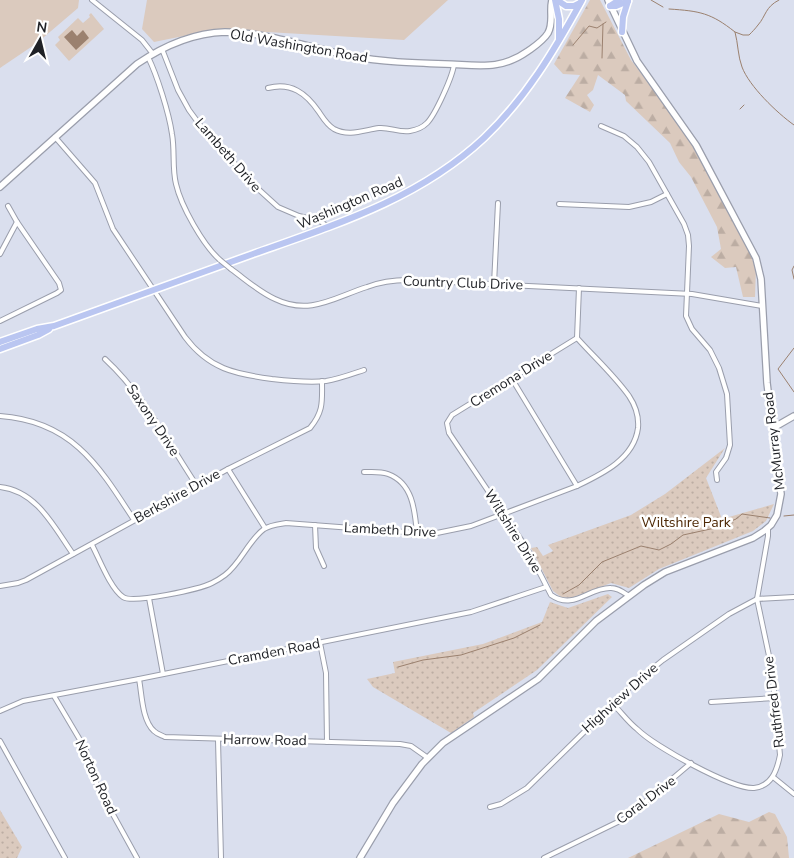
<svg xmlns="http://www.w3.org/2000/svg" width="794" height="858" font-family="'Nunito Sans',sans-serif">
	<defs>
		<pattern id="forest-firs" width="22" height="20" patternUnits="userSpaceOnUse" patternTransform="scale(1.25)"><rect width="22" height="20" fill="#dbcabe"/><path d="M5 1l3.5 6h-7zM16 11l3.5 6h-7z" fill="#bcada3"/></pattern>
		<pattern id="park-dots" width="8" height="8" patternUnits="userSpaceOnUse" patternTransform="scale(1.25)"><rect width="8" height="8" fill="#dbcabe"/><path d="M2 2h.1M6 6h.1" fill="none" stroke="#bcada3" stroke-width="1.8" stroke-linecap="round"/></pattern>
	</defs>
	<rect width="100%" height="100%" fill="#dadfee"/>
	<g fill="#dbcabe">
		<path d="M0,0H79L78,8L37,43L0,68Z"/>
		<path d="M147,0H448L404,40L218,29L154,42L142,29Z"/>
		<path d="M91,13L104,29L69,61L55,45L60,40L58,37L78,18L83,23L90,17L89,15Z"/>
	</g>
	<g fill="url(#forest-firs)">
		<path d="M590,0H600L631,60L674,117L704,164L748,248L756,269L755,297H743L736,267L725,268L711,257L721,249L717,227L691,177L679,162L670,143L626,101L625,95L598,75L593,90L587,95L594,105L590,112L565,98L580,75L563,74L554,64Z"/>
		<path d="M769,812L775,814L787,837L789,858H628L719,814L749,822Z"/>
	</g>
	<g fill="url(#park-dots)">
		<path d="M725,448L706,478L722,519L774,504L766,521L753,531L659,569L629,588L611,583L571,598L561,597L553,591L531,548L537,547L543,556L553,551L548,545L631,515L665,494Z"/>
		<path d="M608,594L612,597L537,670L473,713L474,717L451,733L373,687L367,679L395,673L393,662L483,644L542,622L550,602L568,608Z"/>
		<path d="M0,810L22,847L17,858H0Z"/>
	</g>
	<path fill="#9b816f" d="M72,30L77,36L83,30L89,38L76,50L64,37Z"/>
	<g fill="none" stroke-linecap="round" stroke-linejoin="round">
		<g stroke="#9b816f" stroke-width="1">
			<path d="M651,0L663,7"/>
			<path d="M669,9C700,11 711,13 735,32C738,43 738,57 742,67C749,86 777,113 794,125"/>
			<path d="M735,32L743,35H749C752,32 755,29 758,25C766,16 765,7 779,0"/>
			<path d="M573,45L589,26L597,28L606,22"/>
			<path d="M602,58L603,24"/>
			<path d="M740,109L744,105"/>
			<path d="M794,266L792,270L794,279"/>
			<path d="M794,348L778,369L794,392"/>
			<path d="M784,516L794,515"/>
			<path d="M563,594L579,585L602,562L641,546L659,550L671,544L683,535L715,528L736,519L742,514L770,518"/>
			<path d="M398,667L423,660L461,655L514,638L540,625"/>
		</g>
		<defs>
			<g id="street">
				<path d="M92,0L142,40L153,54"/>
				<path d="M162,49L178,90L189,110L200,125L256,187L278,207L299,216L320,221L328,227"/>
				<path d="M148,57C157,75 169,113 172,134C175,151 172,168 176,184C181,206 203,245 220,260"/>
				<path d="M268,88C291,82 306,93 319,112C323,118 327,125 334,129C349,137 364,130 379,128C390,127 399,133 410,131C416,130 422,128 427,123C435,115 453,76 454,64"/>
				<path d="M601,126L624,136L637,147L649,162L684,224L688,235L689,246L686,316L692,329L710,350L719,368L727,394L730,445L726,458L716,472L717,480"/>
				<path d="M55,137L95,183L113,229L185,337C209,369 235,374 272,379C290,381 308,383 326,381C339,379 352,374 364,370"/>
				<path d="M559,204L629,207L651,202L667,194"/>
				<path d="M0,254L17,222"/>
				<path d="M231,269C245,279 259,292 275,299C310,316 335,297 367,287C380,282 394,280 408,280L692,294L762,306"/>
				<path d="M494,284L498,203"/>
				<path d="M0,321L57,293L61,290L59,283L17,222L8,206"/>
				<path d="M577,338L452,415L447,423L449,433L528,550L551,595C574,611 589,587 611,588C618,588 623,592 629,596"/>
				<path d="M105,359C143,394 168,442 197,486"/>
				<path d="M512,379L577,486"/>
				<path d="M0,416C72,421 99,466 134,520"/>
				<path d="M228,469L265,528"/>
				<path d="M364,472C372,472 380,471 388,474C413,483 415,511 417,534"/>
				<path d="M0,487C37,491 54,527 73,554"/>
				<path d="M315,525L316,548L324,566"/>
				<path d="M92,545C99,558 110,588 123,597C133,604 200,589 212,583C216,581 221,578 225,575C241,563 248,541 264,529C270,525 280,524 286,523L432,534L471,526L577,486C602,474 634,459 638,428C639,417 635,405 629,396C614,375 594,357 577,338L579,288"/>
				<path d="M0,586L18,583L26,580L228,469L310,428C324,411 322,401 322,381"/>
				<path d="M149,598L163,674"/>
				<path d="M320,643L326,673L327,742"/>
				<path d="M139,679C142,695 142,720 154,731C157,734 161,735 165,737L400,744L411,746L428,758"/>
				<path d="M54,696L86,750L89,767L99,789L137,858"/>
				<path d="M711,702L775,698"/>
				<path d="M613,704C621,712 628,722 637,729C654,746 731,789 754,788C772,786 777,770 780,755L772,670L757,599L768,536V528"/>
				<path d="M0,711L23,701L139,679L471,612L546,587"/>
				<path d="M218,740L221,858"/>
				<path d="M0,741L65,858"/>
				<path d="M773,777L794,794"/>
				<path d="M490,807L501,804L527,788L631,686L663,660L729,614L757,599L794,597"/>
				<path d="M544,858L626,818L691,763"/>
			</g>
			<g id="secondary">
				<path d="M0,187L137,64C162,47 193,33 225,32C267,32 309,48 351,56C382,62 413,63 445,64C478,65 500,71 528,51C535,46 543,41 548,33C554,22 549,11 552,0"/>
				<path d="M773,428L794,416"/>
				<path d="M360,858L393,803L422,764L443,743L538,679L596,621L644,585L665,572L753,538L764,531L771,525L777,515L781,494L767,383L761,279L756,258L696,145L637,61L608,0"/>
			</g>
			<g id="primary">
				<path d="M555,0L559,19V39"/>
				<path d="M557,0L566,6H574L580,3"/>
				<path d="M610,6H616L628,1"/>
				<path d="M610,6L619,0"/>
				<path d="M622,32L623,17L628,1"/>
				<path d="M0,342L37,329L54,326C120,302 187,278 253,254C335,225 419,199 484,138C526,98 554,51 582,0"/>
				<path d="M0,349L38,335L49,329"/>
			</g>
		</defs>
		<use href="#street" stroke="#9a9eac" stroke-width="6"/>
		<use href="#secondary" stroke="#9a9eac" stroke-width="8"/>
		<use href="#primary" stroke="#fff" stroke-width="9"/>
		<use href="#street" stroke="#fff" stroke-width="4"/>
		<use href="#secondary" stroke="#fff" stroke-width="5.5"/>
		<use href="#primary" stroke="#bac6f1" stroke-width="6"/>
		<defs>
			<path id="street-bridge" d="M220,260L231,269"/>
		</defs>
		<use href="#street-bridge" stroke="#9a9eac" stroke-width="6" stroke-linecap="butt"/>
		<use href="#street-bridge" stroke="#fff" stroke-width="4"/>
	</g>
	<g text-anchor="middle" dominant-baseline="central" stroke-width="5" stroke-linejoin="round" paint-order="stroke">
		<g font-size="14" fill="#1f2126" stroke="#fff">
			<text transform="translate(299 46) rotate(10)">Old Washington Road</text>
			<text transform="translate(228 155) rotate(49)">Lambeth Drive</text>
			<text transform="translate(350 203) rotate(-23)">Washington Road</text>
			<text transform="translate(463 283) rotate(2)">Country Club Drive</text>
			<text transform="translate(511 379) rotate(-32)">Cremona Drive</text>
			<text transform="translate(153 420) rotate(56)">Saxony Drive</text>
			<text transform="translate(774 441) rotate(-97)">McMurray Road</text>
			<text transform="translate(177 496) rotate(-29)">Berkshire Drive</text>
			<text transform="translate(390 530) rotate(3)">Lambeth Drive</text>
			<text transform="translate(513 531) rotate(58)">Wiltshire Drive</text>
			<text transform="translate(274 652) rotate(-11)">Cramden Road</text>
			<text transform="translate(620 698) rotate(-42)">Highview Drive</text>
			<text transform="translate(774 702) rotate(-97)">Ruthfred Drive</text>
			<text transform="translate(265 740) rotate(1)">Harrow Road</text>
			<text transform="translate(96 777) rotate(65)">Norton Road</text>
			<text transform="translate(646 800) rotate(-37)">Coral Drive</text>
		</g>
		<g font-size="14" fill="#4e2906" stroke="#fff">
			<text x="686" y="522">Wiltshire Park</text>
		</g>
	</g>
	<g transform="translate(40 40) rotate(8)" stroke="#ffffff" stroke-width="4" paint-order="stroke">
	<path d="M0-4L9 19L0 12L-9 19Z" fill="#1f2126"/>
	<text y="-8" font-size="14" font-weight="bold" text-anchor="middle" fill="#1f2126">N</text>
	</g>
</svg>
